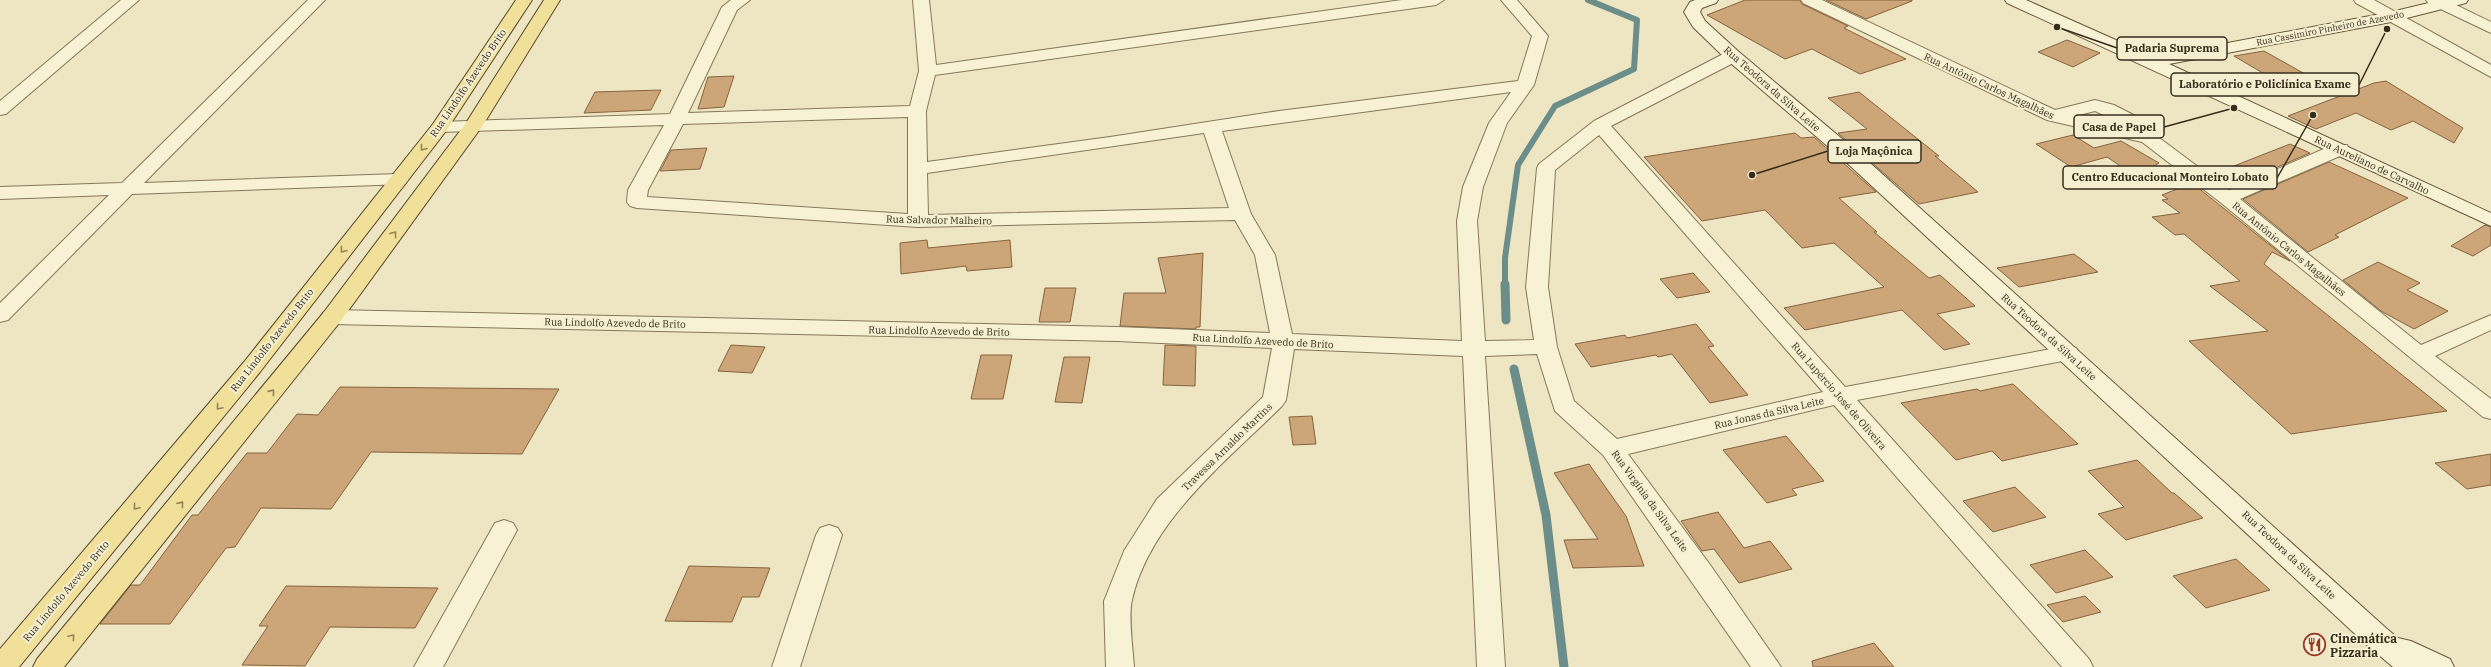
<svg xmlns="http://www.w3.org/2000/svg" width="2491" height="667" font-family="'IBM Plex Serif',serif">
	<rect width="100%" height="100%" fill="#eee6c2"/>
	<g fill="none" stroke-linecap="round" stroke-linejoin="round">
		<path stroke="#6b8e8a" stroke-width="6" d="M1505,285V258L1518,165L1555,106L1634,69L1637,20L1588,0"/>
		<g stroke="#6b8e8a" stroke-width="9">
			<path d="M1505,284L1506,320"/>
			<path d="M1514,369L1546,515L1564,667"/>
		</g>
	</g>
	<g fill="#cca578" stroke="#86643f">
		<path d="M1745,0H1800L1802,4L1848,26L1844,28L1906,59L1860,74L1812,49L1785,59L1707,15Z"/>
		<path d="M1826,0H1912V1L1866,19Z"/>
		<path d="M2067,40L2100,53L2073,67L2038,52Z"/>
		<path d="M2264,51L2305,74L2273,79L2234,56Z"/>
		<path d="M734,76L724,107L698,109L708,77Z"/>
		<path d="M2386,81L2463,128L2454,143L2413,121L2391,130L2356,113L2316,129L2288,116L2374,83Z"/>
		<path d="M661,90L651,110L584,113L595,92Z"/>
		<path d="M1859,92L1939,156H1935L1978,192L1919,204L1903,190L1838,133L1867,129L1828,98Z"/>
		<path d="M1795,133L1801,138L1814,137L1876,192L1839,198L1877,232H1874L1929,278L1940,275L1975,306L1937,314L1970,344L1944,350L1902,310L1805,330L1784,308L1884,287L1834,243L1802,248L1765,210L1702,221L1644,157Z"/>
		<path d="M2073,135L2094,148L2121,141L2159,163L2135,176L2107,157L2071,167L2036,144Z"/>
		<path d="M2290,144L2310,153L2229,188L2211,175Z"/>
		<path d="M707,148L700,169L660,171L671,150Z"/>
		<path d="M2329,162L2408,198L2335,235L2339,237L2308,252L2243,199Z"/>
		<path d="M2192,183L2290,261L2272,252L2264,264L2447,411L2291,434L2189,341L2268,331L2210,286L2240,281L2184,234L2175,235L2152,217L2180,213L2162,200L2168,199L2162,195Z"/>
		<path d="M2485,225L2491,227V245L2473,256L2451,246Z"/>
		<path d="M927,240L928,248L1010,240L1012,267L967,271L966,266L901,274L900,243Z"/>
		<path d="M1203,253L1200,327H1196V329L1120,326L1124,293H1166L1158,258Z"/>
		<path d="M2074,254L2098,272L2019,287L1997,268Z"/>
		<path d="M2378,262L2420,283L2407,290L2448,311L2414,329L2381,311L2343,280Z"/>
		<path d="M1693,273L1710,292L1677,298L1660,279Z"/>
		<path d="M1045,288H1076L1070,322H1039Z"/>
		<path d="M1696,324L1714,346L1708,347L1748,395L1710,403L1672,354L1658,357L1656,355L1591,367L1575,344L1625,335L1627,338Z"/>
		<path d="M731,345L765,347L752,373L718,371Z"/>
		<path d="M1165,345L1196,346L1195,386L1163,385Z"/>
		<path d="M981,355H1012L1003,399H971Z"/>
		<path d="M1064,357H1090L1082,403L1055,402Z"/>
		<path d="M2013,384L2078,444L2002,461L1992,451L1956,460L1901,403L1977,389L1980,391Z"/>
		<path d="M340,387L559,389L522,454L371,452L331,509L261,508L235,547L226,548L170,624H100L131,585H140L192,515H198L247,453H267L297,414L318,415Z"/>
		<path d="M1312,416L1316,444L1293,445L1289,417Z"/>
		<path d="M1786,436L1824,481L1792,489L1797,495L1767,503L1723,450Z"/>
		<path d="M2491,454V485L2467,489L2435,463Z"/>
		<path d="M2137,460L2172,493H2174L2203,518L2126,540L2098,514L2124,507L2088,471Z"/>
		<path d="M1589,464L1626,516L1644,566L1573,568L1564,540L1598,539L1554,473Z"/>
		<path d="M2015,487L2046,517L1993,532L1963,501Z"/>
		<path d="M1718,512L1744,548L1770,541L1792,569L1739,583L1714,549L1702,551L1681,521Z"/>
		<path d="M2085,550L2113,577L2056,593L2030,565Z"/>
		<path d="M2236,559L2270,590L2206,608L2173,576Z"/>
		<path d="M689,566L770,568L759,597H742L732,622L665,621Z"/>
		<path d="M286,586L438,588L415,628L330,627L305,666L242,665L268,626H259Z"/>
		<path d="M2085,596L2101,612L2063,622L2047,605Z"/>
		<path d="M1874,643L1894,667H1813L1812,661Z"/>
	</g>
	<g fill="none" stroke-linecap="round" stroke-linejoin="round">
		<defs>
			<g id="street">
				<path d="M121,0H139L6,114L0,115V101Z"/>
				<path d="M308,0H325L144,183L398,174L405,176L408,180L405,184L132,194L8,320L0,322V303L109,195L0,199V187L122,183Z"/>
				<path d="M731,0H750L737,10L688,113L910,106L919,71L913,0H929L936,65L1402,0H1444L1436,5L935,75L926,111L927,162L1110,137L1279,111L1518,81L1532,36L1501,0H1517L1548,36L1534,85L1507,123L1483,187L1477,221L1485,341L1534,340L1526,287L1537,168L1539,164L1594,121L1727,52H1739L1741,56L1739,60L1611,126L1845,387L2068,346L2076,348L2079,353L2076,358L2068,360L1857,400L2089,659L2093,667H2062L1834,405L1628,454L1711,566L1781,667H1751L1603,455L1555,411L1537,354L1485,356L1505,667H1477L1463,356L1294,349L1286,400L1282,406C1227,461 1150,520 1132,600C1128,616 1133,650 1134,667H1106L1104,601L1124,551L1157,499L1263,397L1272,348L1117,341L332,324L324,322L321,317L324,312L332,310L1117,327L1270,333L1255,255L1235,220L918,227L637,208L630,206L627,202L628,190L664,125L440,132L434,131L431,127L434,123L440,122L670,114L722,7ZM1511,92L1489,123L1463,187L1457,221L1462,341L1292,334L1275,255L1251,214L1222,131ZM908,117V214L647,197L648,190L683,124ZM1204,133L1229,208L928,215L927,173ZM1599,135L1823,392L1617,439L1574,401L1557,347L1548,287L1555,170Z"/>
				<path d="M1801,0H1822L2055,110L2095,100L2114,105L2151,124L2154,134L2229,190L2333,145H2347L2349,149L2347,153L2240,199L2421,345L2491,315V330L2435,356L2491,399V419L2483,417L2220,202L2142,142L2047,120L1803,3ZM2095,111L2133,129L2075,116Z"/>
				<path d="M2354,0H2374L2491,65V77L2356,3Z"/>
				<path d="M2426,0H2446L2491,22V33L2428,3Z"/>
				<path d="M504,520L513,523L517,530L443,667H414L495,523Z"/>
				<path d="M829,525L838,528L842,535L800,667H772L816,535L820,528Z"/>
			</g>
			<g id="secondary">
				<path d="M1695,0H1718L1716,3L1702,8L1700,12L1705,21L1739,52L1860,154L2387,629L2398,638L2411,641L2450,659L2454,667H2393L2367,645L1846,162L1727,60L1693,27L1684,12L1690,2Z"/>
				<path d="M2005,0H2026L2154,57L2391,12L2441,0H2468L2466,3L2391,22L2169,64L2491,213V226L2007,3Z"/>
			</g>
			<g id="primary">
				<path d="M516,0H532L446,131L260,372L19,667H0V649L244,362L433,124Z"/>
				<path d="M544,0H560L483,125L340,322L64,667H33L37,659L324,312L466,123Z"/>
			</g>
		</defs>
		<use href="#street" stroke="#877759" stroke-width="2"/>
		<use href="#secondary" stroke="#69583c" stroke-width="2"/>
		<use href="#primary" stroke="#55452e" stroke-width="2"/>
		<use href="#street" fill="#f8f2d5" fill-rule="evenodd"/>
		<use href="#secondary" fill="#f8f2d5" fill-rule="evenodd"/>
		<use href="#primary" fill="#f1e099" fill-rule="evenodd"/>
	</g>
	<defs><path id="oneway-chevron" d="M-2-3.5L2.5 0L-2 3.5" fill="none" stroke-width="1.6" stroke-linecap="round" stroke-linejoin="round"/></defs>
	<g stroke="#94865b">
		<use href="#oneway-chevron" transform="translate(423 148) rotate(128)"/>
		<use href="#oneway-chevron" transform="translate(394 234) rotate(-54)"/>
		<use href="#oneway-chevron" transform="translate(343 250) rotate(128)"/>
		<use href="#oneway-chevron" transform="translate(272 392) rotate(-51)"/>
		<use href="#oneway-chevron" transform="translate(219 407) rotate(130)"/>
		<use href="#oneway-chevron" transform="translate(181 504) rotate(-51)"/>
		<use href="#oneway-chevron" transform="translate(136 507) rotate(130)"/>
		<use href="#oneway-chevron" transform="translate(72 637) rotate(-50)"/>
	</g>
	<defs>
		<symbol id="restaurant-ring" viewBox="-11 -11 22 22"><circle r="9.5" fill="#f5efd1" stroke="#96362a" stroke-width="1.5"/><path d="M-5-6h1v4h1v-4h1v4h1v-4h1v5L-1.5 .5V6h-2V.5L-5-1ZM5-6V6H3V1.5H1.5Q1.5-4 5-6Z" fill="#96362a"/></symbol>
	</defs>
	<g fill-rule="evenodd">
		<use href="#restaurant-ring" x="2302" y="632" width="25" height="25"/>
	</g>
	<g text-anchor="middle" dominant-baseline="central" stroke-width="4" stroke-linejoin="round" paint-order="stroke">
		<g font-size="9" fill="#372d1d" stroke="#f5efd1">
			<text transform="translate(2330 28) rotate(-11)">Rua Cassimiro Pinheiro de Azevedo</text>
		</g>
		<g font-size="10" fill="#372d1d" stroke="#f5efd1">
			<text transform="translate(468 83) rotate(-56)">Rua Lindolfo Azevedo Brito</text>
			<text transform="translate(1989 86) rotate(25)">Rua Antônio Carlos Magalhães</text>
			<text transform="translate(1772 89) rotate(41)">Rua Teodora da Silva Leite</text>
			<text transform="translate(2372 165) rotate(25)">Rua Aureliano de Carvalho</text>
			<text transform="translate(939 220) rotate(1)">Rua Salvador Malheiro</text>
			<text transform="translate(2289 249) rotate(39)">Rua Antônio Carlos Magalhães</text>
			<text transform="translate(615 323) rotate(1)">Rua Lindolfo Azevedo de Brito</text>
			<text transform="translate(939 331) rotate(1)">Rua Lindolfo Azevedo de Brito</text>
			<text transform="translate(2049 337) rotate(42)">Rua Teodora da Silva Leite</text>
			<text transform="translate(272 340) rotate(-52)">Rua Lindolfo Azevedo Brito</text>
			<text transform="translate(1263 341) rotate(3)">Rua Lindolfo Azevedo de Brito</text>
			<text transform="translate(1839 396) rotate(49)">Rua Lupércio José de Oliveira</text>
			<text transform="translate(1769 413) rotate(-13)">Rua Jonas da Silva Leite</text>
			<text transform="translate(1227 447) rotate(-44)">Travessa Arnaldo Martins</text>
			<text transform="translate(1650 501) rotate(54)">Rua Virgínia da Silva Leite</text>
			<text transform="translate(2289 555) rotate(43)">Rua Teodora da Silva Leite</text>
			<text transform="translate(66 591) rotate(-50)">Rua Lindolfo Azevedo Brito</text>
		</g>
		<g font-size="12" font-weight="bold" fill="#372d1d" stroke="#f5efd1" text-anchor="start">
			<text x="2330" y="638">Cinemática<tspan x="2330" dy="14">Pizzaria</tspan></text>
		</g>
	</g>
	<path fill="none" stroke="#372d1d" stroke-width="1.5" d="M2057 27L2117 48M2387 29L2359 85M2234 108L2164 127M1752 175L1828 151M2313 115L2277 178"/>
	<g fill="#372d1d" stroke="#f5efd1" stroke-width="1.5">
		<circle cx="2057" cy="27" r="4"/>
		<circle cx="2387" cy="29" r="4"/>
		<circle cx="2234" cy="108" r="4"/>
		<circle cx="1752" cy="175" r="4"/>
		<circle cx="2313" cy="115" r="4"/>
	</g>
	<g fill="#f5efd1" stroke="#372d1d" stroke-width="1.5">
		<rect x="2117" y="37" width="110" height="23" rx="4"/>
		<rect x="2171" y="73" width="188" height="23" rx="4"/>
		<rect x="2074" y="115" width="90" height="23" rx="4"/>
		<rect x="1828" y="140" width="93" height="23" rx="4"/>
		<rect x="2063" y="166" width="214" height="23" rx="4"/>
	</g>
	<g font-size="11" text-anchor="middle" font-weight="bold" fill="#372d1d">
		<text x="2172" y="52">Padaria Suprema</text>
		<text x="2265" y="88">Laboratório e Policlínica Exame</text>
		<text x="2119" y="131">Casa de Papel</text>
		<text x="1874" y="155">Loja Maçônica</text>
		<text x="2170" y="181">Centro Educacional Monteiro Lobato</text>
	</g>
</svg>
